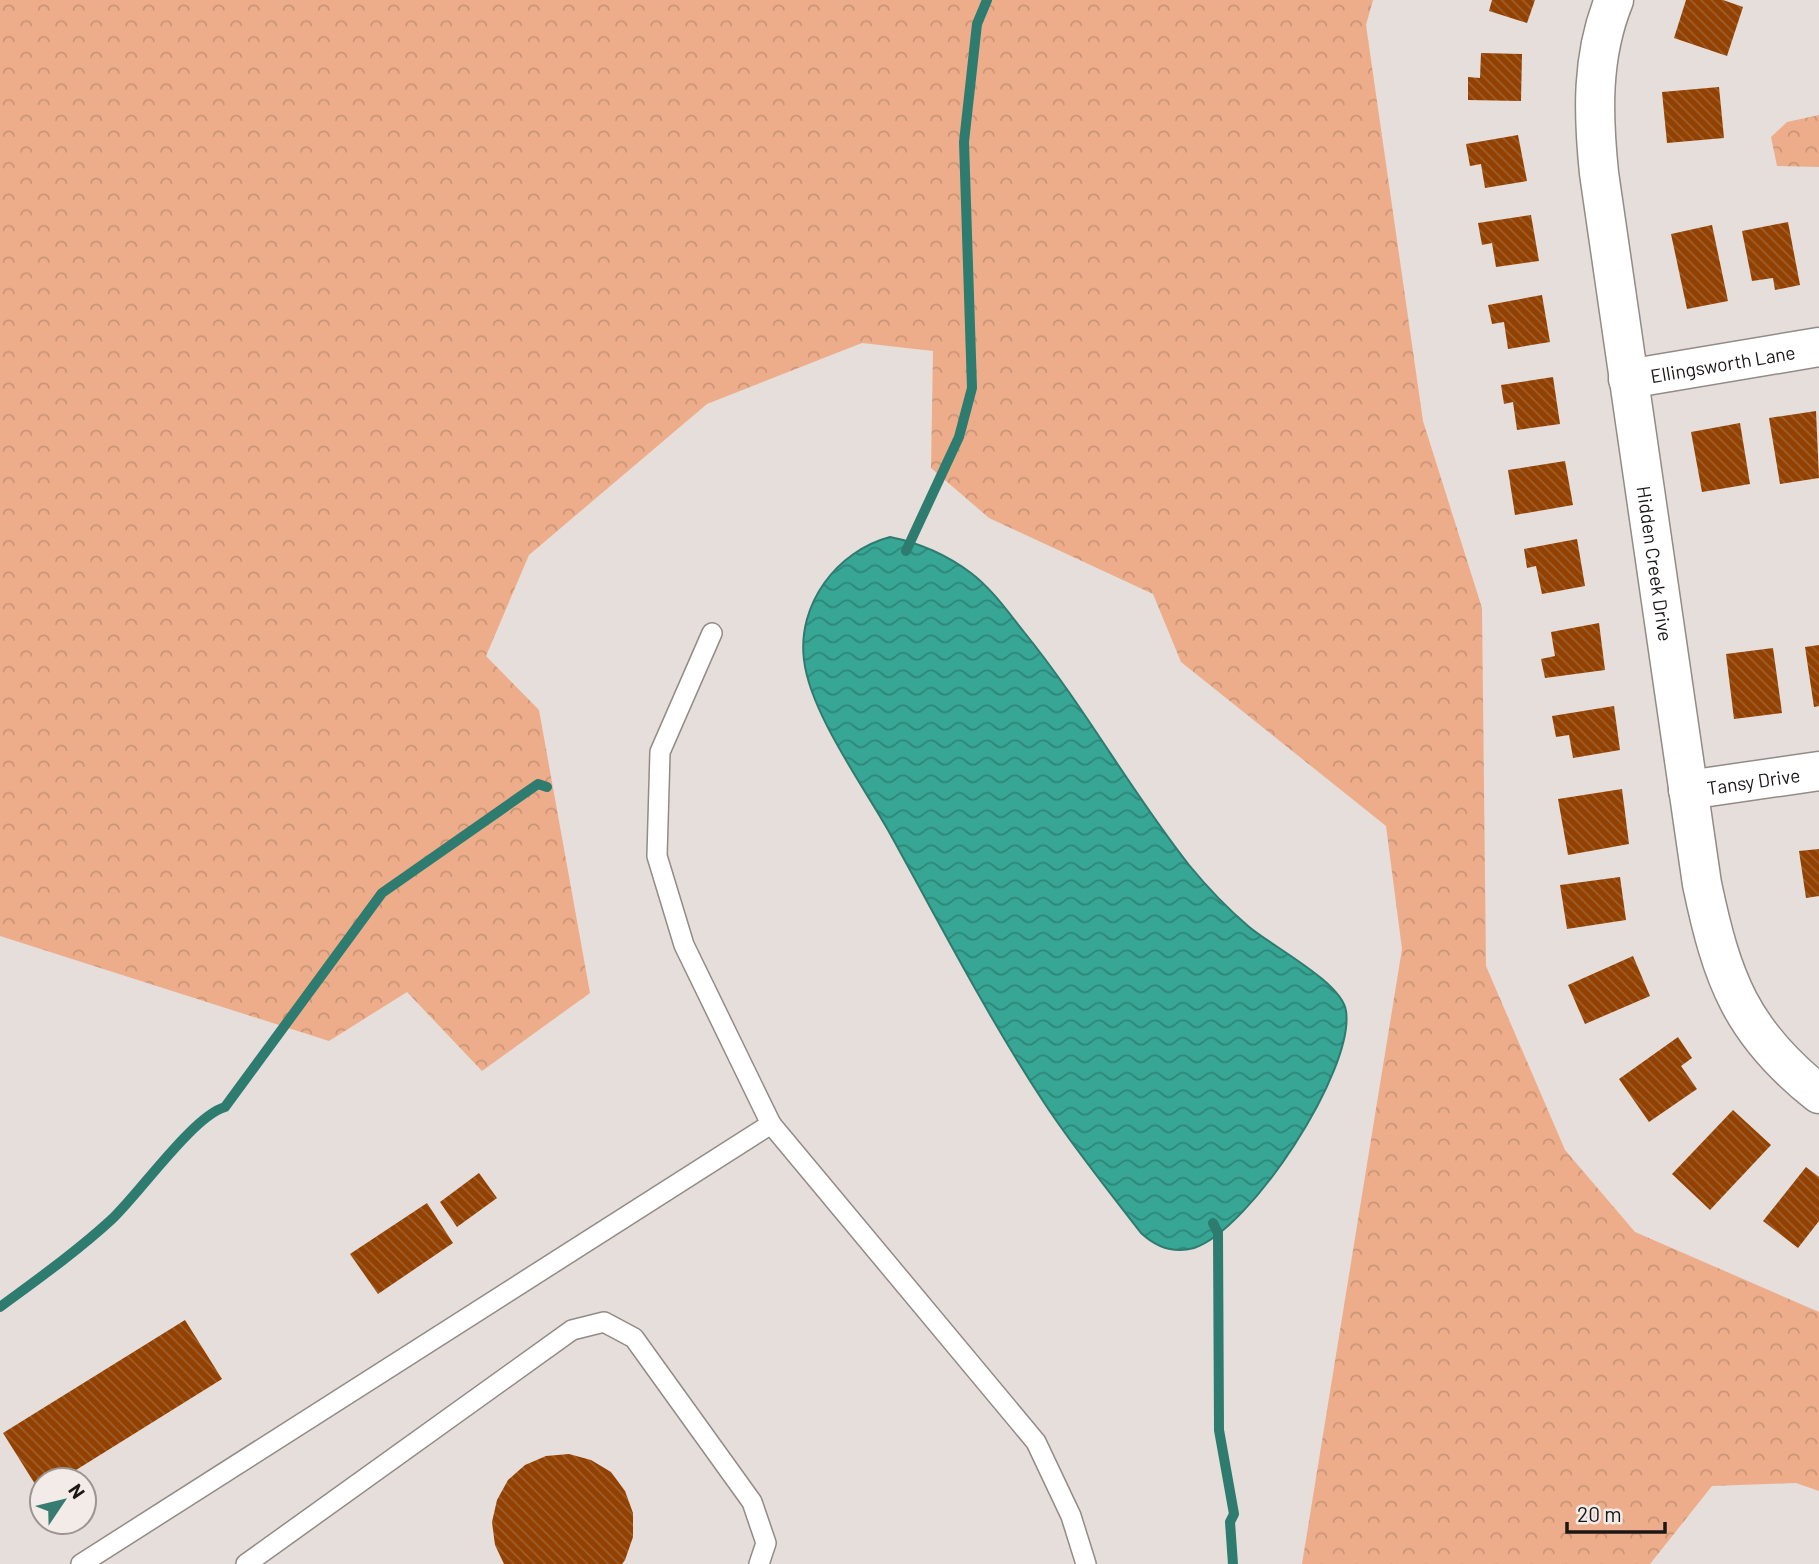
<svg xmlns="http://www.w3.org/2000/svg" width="1819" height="1564" font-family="Barlow,sans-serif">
	<defs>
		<pattern id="forest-crowns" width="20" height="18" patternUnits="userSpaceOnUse" patternTransform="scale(1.75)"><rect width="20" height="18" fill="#edad8a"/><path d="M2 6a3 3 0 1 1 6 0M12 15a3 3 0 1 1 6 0" fill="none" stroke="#cb9476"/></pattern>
		<pattern id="water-waves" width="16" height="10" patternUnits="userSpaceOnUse" patternTransform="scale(1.75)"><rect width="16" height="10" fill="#37a695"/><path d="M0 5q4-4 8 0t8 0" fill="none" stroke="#2e8679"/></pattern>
		<pattern id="building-back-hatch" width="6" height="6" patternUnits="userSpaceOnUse" patternTransform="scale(1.75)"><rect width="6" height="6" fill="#934100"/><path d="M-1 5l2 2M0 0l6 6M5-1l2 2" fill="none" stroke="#9d5f2e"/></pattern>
	</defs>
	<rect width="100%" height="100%" fill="#e6deda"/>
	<g fill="url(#forest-crowns)">
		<path d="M0,0H1373L1366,25L1423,421L1482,608L1486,966L1565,1150L1635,1232L1819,1312V1491L1796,1483L1712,1486L1650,1564H1302L1402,949L1386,826L1181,662L1153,594L989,518L931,468L933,351L862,343L707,404L529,555L486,656L539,710L590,993L482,1071L407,992L329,1041L0,936Z"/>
		<path d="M1819,115V167L1777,166L1771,137L1787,122Z"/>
	</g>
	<path fill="url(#water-waves)" stroke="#2e7b6f" stroke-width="2" d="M890,537C920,543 947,555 971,573C992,589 1008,612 1024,632C1084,706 1130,790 1189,865C1207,887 1226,907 1248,926C1271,946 1342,982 1346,1011C1355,1070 1250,1230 1194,1248C1173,1254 1156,1247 1141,1233C1108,1190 1073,1147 1043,1101C986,1014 939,922 888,830C862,784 810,712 804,660C797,604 837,551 890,537Z"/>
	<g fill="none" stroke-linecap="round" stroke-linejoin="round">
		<g stroke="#2e7b6f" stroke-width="10">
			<path d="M906,551L959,437L972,388L964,142L977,24L987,0"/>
			<path d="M1213,1223L1218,1233L1219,1430L1234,1514L1230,1522L1233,1564"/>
			<path d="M0,1307C38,1279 76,1252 111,1220C139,1194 193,1116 225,1107L382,893L538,784L547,787"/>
		</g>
	</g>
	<g fill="url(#building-back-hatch)">
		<path d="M1492,0H1535L1527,23L1489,11Z"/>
		<path d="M1686,0H1723L1743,7L1727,56L1674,38Z"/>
		<path d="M1481,53L1522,54L1521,101L1468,100V77L1480,78Z"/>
		<path d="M1719,87L1724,138L1667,143L1662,92Z"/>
		<path d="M1518,135L1527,181L1485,188L1481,164L1470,166L1466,144Z"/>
		<path d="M1531,215L1539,261L1496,267L1492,243L1482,245L1478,223Z"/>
		<path d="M1788,222L1800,285L1775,290L1773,278L1752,281L1742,231Z"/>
		<path d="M1712,225L1728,301L1687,309L1671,234Z"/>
		<path d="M1542,295L1550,342L1508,349L1504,322L1492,324L1488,305Z"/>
		<path d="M1553,377L1560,424L1517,430L1513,402L1504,404L1501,385Z"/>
		<path d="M1816,411L1819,478L1780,484L1769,418Z"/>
		<path d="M1740,423L1750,484L1702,492L1691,432Z"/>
		<path d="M1565,461L1573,505L1515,515L1508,470Z"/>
		<path d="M1577,539L1585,586L1542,594L1536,566L1527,568L1524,549Z"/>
		<path d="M1599,623L1605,670L1545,678L1541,659L1555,656L1551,632Z"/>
		<path d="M1819,645V706L1814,707L1805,647Z"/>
		<path d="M1773,648L1782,713L1734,719L1726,654Z"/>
		<path d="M1614,706L1620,750L1573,758L1569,735L1556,737L1552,716Z"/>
		<path d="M1622,789L1629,844L1568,855L1558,799Z"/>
		<path d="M1819,849V896L1806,898L1799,851Z"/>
		<path d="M1620,877L1626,920L1567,929L1560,885Z"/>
		<path d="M1633,956L1650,996L1585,1024L1568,985Z"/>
		<path d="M1678,1037L1692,1058L1681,1066L1697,1089L1649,1122L1619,1079Z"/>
		<path d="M1733,1110L1771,1145L1710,1210L1672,1174Z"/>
		<path d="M1806,1167L1819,1177V1221L1798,1248L1763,1221Z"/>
		<path d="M479,1173L497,1198L457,1227L440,1202Z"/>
		<path d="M427,1203L453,1243L378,1294L350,1254Z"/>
		<path d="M185,1320L222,1379L60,1480H42L40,1492L3,1433Z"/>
		<path d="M569,1454L591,1460L611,1472L625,1491L633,1513V1537L625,1560L622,1564H504L495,1545L492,1522L497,1500L508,1480L525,1465L546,1456Z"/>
	</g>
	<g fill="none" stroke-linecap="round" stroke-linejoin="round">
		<defs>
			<g id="service">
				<path d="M712,633L660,752L657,856L684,945L771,1124"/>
				<path d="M81,1564L771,1124L1036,1442L1071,1516L1086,1564"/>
				<path d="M246,1564L572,1330L604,1322L634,1338L752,1502L766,1543L759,1564"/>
			</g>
			<g id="minor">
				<path id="s1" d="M1614,0C1591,57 1593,114 1599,173L1702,884C1722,979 1741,1032 1819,1094"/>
				<path id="s2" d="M1628,379L1819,347"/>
				<path id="s3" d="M1688,790L1819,771"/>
			</g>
		</defs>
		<use href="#service" stroke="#928b87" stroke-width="22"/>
		<use href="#minor" stroke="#928b87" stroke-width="41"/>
		<use href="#service" stroke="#fff" stroke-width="19"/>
		<use href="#minor" stroke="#fff" stroke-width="38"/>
	</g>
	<g text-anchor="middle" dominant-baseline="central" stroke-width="7" stroke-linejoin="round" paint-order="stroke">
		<g font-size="19" fill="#1a1716" stroke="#f3ebe7">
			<text stroke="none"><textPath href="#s2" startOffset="96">Ellingsworth Lane</textPath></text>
			<text stroke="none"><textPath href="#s1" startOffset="570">Hidden Creek Drive</textPath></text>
			<text stroke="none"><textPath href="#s3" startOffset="66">Tansy Drive</textPath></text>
		</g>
	</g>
	<g transform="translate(63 1501) rotate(55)"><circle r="33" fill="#f3ebe7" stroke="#9c9693" stroke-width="2"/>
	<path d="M0-5L12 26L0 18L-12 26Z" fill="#377c71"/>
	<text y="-10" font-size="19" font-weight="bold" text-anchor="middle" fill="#1a1716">N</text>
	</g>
	<path d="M1567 1522v10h98v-10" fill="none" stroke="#1a1716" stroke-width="3.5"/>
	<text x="1577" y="1522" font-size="21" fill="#1a1716" stroke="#f3ebe7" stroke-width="5" paint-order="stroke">20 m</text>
</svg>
